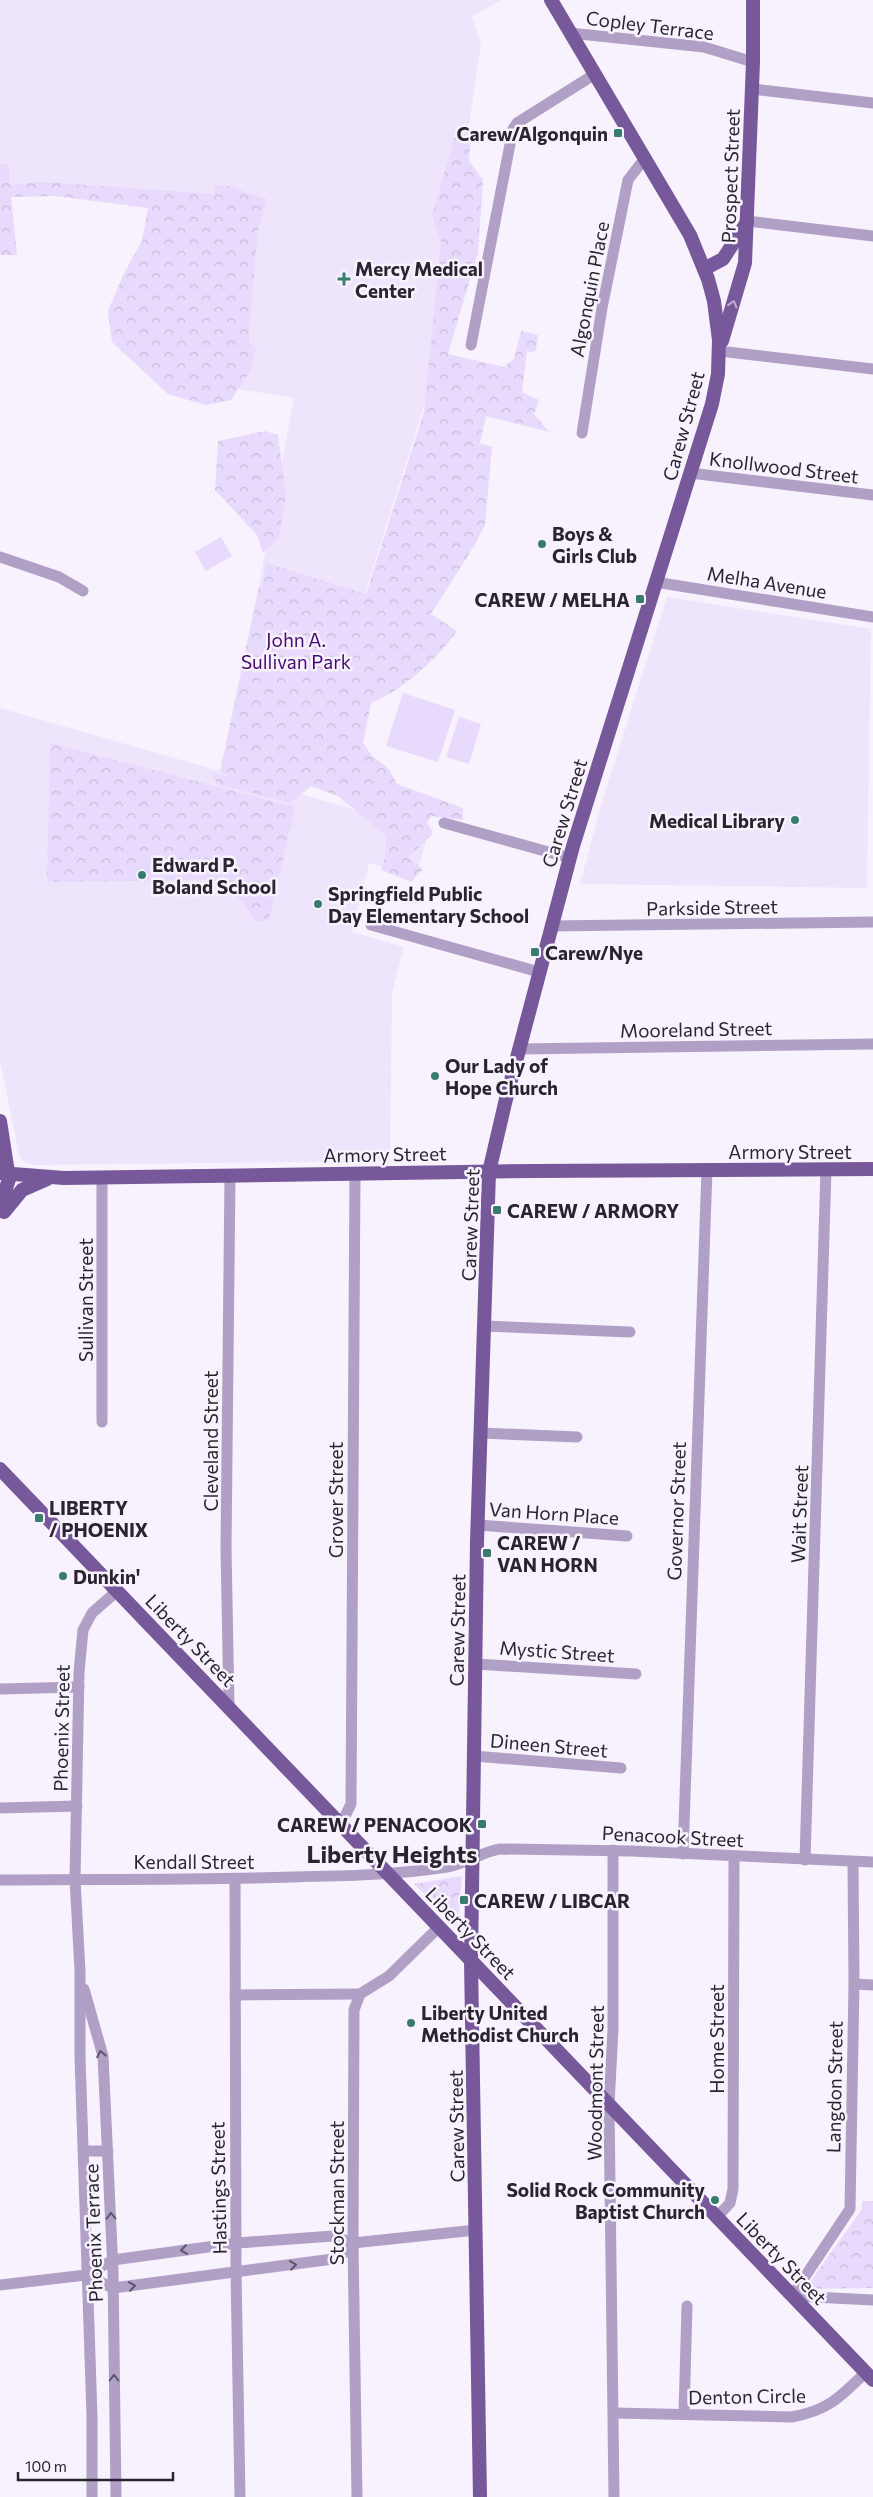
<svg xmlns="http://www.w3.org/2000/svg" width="873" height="2497" font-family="Commissioner,sans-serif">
	<defs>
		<pattern id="forest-crowns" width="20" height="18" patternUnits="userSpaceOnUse" patternTransform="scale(1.25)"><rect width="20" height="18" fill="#e8dafc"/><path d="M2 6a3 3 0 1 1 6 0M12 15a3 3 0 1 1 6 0" fill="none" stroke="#c7bbd8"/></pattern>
	</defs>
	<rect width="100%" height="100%" fill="#f7f2fe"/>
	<g fill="#eee5fc">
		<path d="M0,0H501L472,17L481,45L430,387L357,618L259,586L294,398L232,388L250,204L10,185L9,165L0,164Z"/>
		<path d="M667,597L871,629L867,888L580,884L600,808Z"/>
		<path d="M0,708L429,831L416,876L369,863L352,932L404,947L392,994L390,1161L34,1165L25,1163L20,1158L0,1062Z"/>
	</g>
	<g fill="#e8dafc">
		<path d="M221,537L232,556L206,571L195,552Z"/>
		<path d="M403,693L455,710L438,762L386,746Z"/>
		<path d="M459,717L481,724L469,764L446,757Z"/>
	</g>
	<g fill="url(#forest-crowns)">
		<path d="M457,129L471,131L469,161L483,180L478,252L448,354L504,367L514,359L521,331L538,335L536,351L527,352L522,392L539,400L534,414L549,432L486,416L480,443L492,447L485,524L476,543L431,614L457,631C437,659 403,690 371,703L363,743L372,756L388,768L397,784L463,808V820L432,816L427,822L433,833L408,858L423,869L411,882L381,870L385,857L386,836L338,796L311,786L290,803L217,784L211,772L226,777L228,774L220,772L259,586L262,587L266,563L366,594L424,412L441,242L432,215Z"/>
		<path d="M0,164L9,165L10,185L44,182L215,194V185L228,186L266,199L258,231L249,330V343L257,347L249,373L231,400L206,405L168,394L112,342L108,311L123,275L142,241L148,208L56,196L11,197L17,255H0Z"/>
		<path d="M265,431L278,435L286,496L279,538L263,553L257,535L215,490L218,441Z"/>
		<path d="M50,743L295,807L269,920L255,922C245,902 233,890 212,880L47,882Z"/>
		<path d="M462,1876L458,1927L414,1884Z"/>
		<path d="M862,2201H873V2288L805,2289L862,2209Z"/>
	</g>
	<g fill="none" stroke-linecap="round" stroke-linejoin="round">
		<g stroke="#b0a0c6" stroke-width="11">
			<path d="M570,33L704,47L753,62"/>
			<path d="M752,89L873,103"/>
			<path d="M747,221L873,236"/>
			<path d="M471,345L513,129L517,123L595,74"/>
			<path d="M719,351L873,369"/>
			<path d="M582,433L602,308L628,180L645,158"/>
			<path d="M690,473L873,495"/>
			<path d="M0,557L59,577L83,591"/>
			<path d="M655,582L873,617"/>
			<path d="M444,823L570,858"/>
			<path d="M371,925L539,972"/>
			<path d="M551,926L873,922"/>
			<path d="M519,1049L873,1044"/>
			<path d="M102,1178V1422"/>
			<path d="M484,1326L630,1332"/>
			<path d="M481,1433L577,1437"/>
			<path d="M478,1525L627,1536"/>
			<path d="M476,1664L636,1674"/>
			<path d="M0,1689L79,1687"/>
			<path d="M229,1706L226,1548L230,1175"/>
			<path d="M474,1756L621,1768"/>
			<path d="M0,1808L77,1806"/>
			<path d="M341,1824L351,1804L355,1173"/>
			<path d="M613,1850V2029L609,2105L614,2497"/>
			<path d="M683,1854L707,1170"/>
			<path d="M805,1860L826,1169"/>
			<path d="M235,1879L236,2272L240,2497"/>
			<path d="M0,1880C97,1879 195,1880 292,1877C344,1876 395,1875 447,1867C466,1864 481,1852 500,1849L632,1851L873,1862"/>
			<path d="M854,1984L873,1985"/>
			<path d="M84,1989L103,2056L113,2271L116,2497"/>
			<path d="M235,1995L360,1994"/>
			<path d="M84,2151H108"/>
			<path d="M717,2217L730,2203L733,2189L734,1857"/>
			<path d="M86,2275L113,2288L333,2259L348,2251L353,2243"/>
			<path d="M0,2285L86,2275L113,2260L237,2243L333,2236L353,2243L476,2230"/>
			<path d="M792,2296L850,2209L854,1984L853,1862"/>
			<path d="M792,2296L873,2300"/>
			<path d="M614,2413L792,2417C829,2410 840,2397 866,2372"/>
			<path d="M684,2414L687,2306"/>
			<path d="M92,2497V2416L80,2057V1971L75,1879L79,1672L83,1630L92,1613L117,1591"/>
			<path d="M357,2497L353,2243L354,2010L360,1994L389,1976L439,1927"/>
		</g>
		<g stroke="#77589b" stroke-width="14">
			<path d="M704,269L723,259L747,222"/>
			<path d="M722,341L745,263L753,62V0"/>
			<path d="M0,1121L9,1179L0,1207"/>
			<path d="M0,1173L64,1178L533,1171L873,1169"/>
			<path d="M4,1212L22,1190L47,1179"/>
			<path d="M0,1469L873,2380"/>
			<path d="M480,2497L471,1961L477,1542L489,1172L505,1103L573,846L712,404L718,374L719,340L714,301L708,279L690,235L551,0"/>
		</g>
	</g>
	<defs><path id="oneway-chevron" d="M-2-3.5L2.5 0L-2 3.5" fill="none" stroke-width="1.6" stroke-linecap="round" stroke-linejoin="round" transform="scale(1.25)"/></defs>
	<use stroke="#bdadd1" href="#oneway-chevron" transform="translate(733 304) rotate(-73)"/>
	<g stroke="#5f566c">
		<use href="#oneway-chevron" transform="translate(101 2054) rotate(-101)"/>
		<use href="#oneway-chevron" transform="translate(111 2216) rotate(-92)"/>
		<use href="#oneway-chevron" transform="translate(184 2250) rotate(172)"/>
		<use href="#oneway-chevron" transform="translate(293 2265) rotate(-8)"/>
		<use href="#oneway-chevron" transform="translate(132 2286) rotate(-8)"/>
		<use href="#oneway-chevron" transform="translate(114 2378) rotate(-90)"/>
	</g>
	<g fill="#397c6e" stroke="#f7f2fe" stroke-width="2">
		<rect x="613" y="128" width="10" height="10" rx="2.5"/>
		<path d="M341.5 271.5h5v5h5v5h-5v5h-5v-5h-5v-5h5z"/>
		<circle cx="542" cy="544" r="5"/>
		<rect x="635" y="594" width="10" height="10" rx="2.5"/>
		<circle cx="795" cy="820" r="5"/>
		<circle cx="142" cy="875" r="5"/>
		<circle cx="318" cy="904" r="5"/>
		<rect x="530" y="947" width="10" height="10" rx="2.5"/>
		<circle cx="435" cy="1076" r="5"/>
		<rect x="492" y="1205" width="10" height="10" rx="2.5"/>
		<rect x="34" y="1513" width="10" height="10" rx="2.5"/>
		<rect x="482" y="1548" width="10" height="10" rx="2.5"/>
		<circle cx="63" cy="1576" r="5"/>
		<rect x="477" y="1819" width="10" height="10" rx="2.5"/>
		<rect x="459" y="1895" width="10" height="10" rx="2.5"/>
		<circle cx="411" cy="2023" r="5"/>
		<circle cx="715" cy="2200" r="5"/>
	</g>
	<g text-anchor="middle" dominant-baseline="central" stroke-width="5" stroke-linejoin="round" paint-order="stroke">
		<g font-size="19" fill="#292430" stroke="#f7f2fe">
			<text transform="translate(650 25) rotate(7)">Copley Terrace</text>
			<text transform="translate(730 176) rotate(-88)">Prospect Street</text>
			<text transform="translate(589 289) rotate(-79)">Algonquin Place</text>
			<text transform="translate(683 426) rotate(-75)">Carew Street</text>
			<text transform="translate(784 467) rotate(7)">Knollwood Street</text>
			<text transform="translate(767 582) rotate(9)">Melha Avenue</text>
			<text transform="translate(564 813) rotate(-73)">Carew Street</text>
			<text transform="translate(712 907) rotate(-1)">Parkside Street</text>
			<text transform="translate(696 1029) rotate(-1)">Mooreland Street</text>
			<text x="790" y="1151">Armory Street</text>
			<text transform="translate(385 1154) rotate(-1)">Armory Street</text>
			<text transform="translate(470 1225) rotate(-88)">Carew Street</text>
			<text transform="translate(85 1300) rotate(-90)">Sullivan Street</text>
			<text transform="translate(210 1441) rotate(-90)">Cleveland Street</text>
			<text transform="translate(335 1500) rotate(-90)">Grover Street</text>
			<text transform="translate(676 1511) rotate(-88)">Governor Street</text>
			<text transform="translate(554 1513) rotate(4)">Van Horn Place</text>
			<text transform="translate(799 1514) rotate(-88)">Wait Street</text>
			<text transform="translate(457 1630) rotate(-89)">Carew Street</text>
			<text transform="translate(191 1640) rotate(46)">Liberty Street</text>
			<text transform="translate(557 1651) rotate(4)">Mystic Street</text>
			<text transform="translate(61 1728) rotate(-89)">Phoenix Street</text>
			<text transform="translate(549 1745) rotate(5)">Dineen Street</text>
			<text transform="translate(673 1836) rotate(3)">Penacook Street</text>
			<text x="194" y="1861">Kendall Street</text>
			<text transform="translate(471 1933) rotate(46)">Liberty Street</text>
			<text transform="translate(716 2039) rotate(-90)">Home Street</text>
			<text transform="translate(595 2083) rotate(-89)">Woodmont Street</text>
			<text transform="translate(834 2087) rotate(-89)">Langdon Street</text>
			<text transform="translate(456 2126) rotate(-91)">Carew Street</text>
			<text transform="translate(218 2188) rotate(-91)">Hastings Street</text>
			<text transform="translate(336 2193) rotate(-90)">Stockman Street</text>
			<text transform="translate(93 2233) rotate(-92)">Phoenix Terrace</text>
			<text transform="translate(782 2258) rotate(46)">Liberty Street</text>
			<text transform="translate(747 2396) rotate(-1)">Denton Circle</text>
		</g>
		<g font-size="19" font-weight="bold" fill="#292430" stroke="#f7f2fe" text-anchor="start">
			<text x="608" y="133" text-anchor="end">Carew/Algonquin</text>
			<text x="355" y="268">Mercy Medical<tspan x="355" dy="22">Center</tspan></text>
			<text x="552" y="533">Boys &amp;<tspan x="552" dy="22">Girls Club</tspan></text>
			<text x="630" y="599" text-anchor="end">CAREW / MELHA</text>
			<text x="785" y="820" text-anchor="end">Medical Library</text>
			<text x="152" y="864">Edward P.<tspan x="152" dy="22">Boland School</tspan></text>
			<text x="328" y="893">Springfield Public<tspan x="328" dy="22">Day Elementary School</tspan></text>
			<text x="545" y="952">Carew/Nye</text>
			<text x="445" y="1065">Our Lady of<tspan x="445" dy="22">Hope Church</tspan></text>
			<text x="507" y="1210">CAREW / ARMORY</text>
			<text x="49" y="1507">LIBERTY<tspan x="49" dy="22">/ PHOENIX</tspan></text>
			<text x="497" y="1542">CAREW /<tspan x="497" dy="22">VAN HORN</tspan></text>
			<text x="73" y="1576">Dunkin'</text>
			<text x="472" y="1824" text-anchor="end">CAREW / PENACOOK</text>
			<text x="474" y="1900">CAREW / LIBCAR</text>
			<text x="421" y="2012">Liberty United<tspan x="421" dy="22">Methodist Church</tspan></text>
			<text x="705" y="2189" text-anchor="end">Solid Rock Community<tspan x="705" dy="22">Baptist Church</tspan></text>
		</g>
		<g font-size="19" fill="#470972" stroke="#f7f2fe">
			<text x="296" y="639">John A.<tspan x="296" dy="22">Sullivan Park</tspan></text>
		</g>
		<g font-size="24" font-weight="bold" fill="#292430" stroke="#f7f2fe">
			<text x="392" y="1853">Liberty Heights</text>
		</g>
	</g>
	<path d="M18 2472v8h155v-8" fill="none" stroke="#292430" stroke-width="2.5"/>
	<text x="25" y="2472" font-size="15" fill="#292430" stroke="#f7f2fe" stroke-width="4" paint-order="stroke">100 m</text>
</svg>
